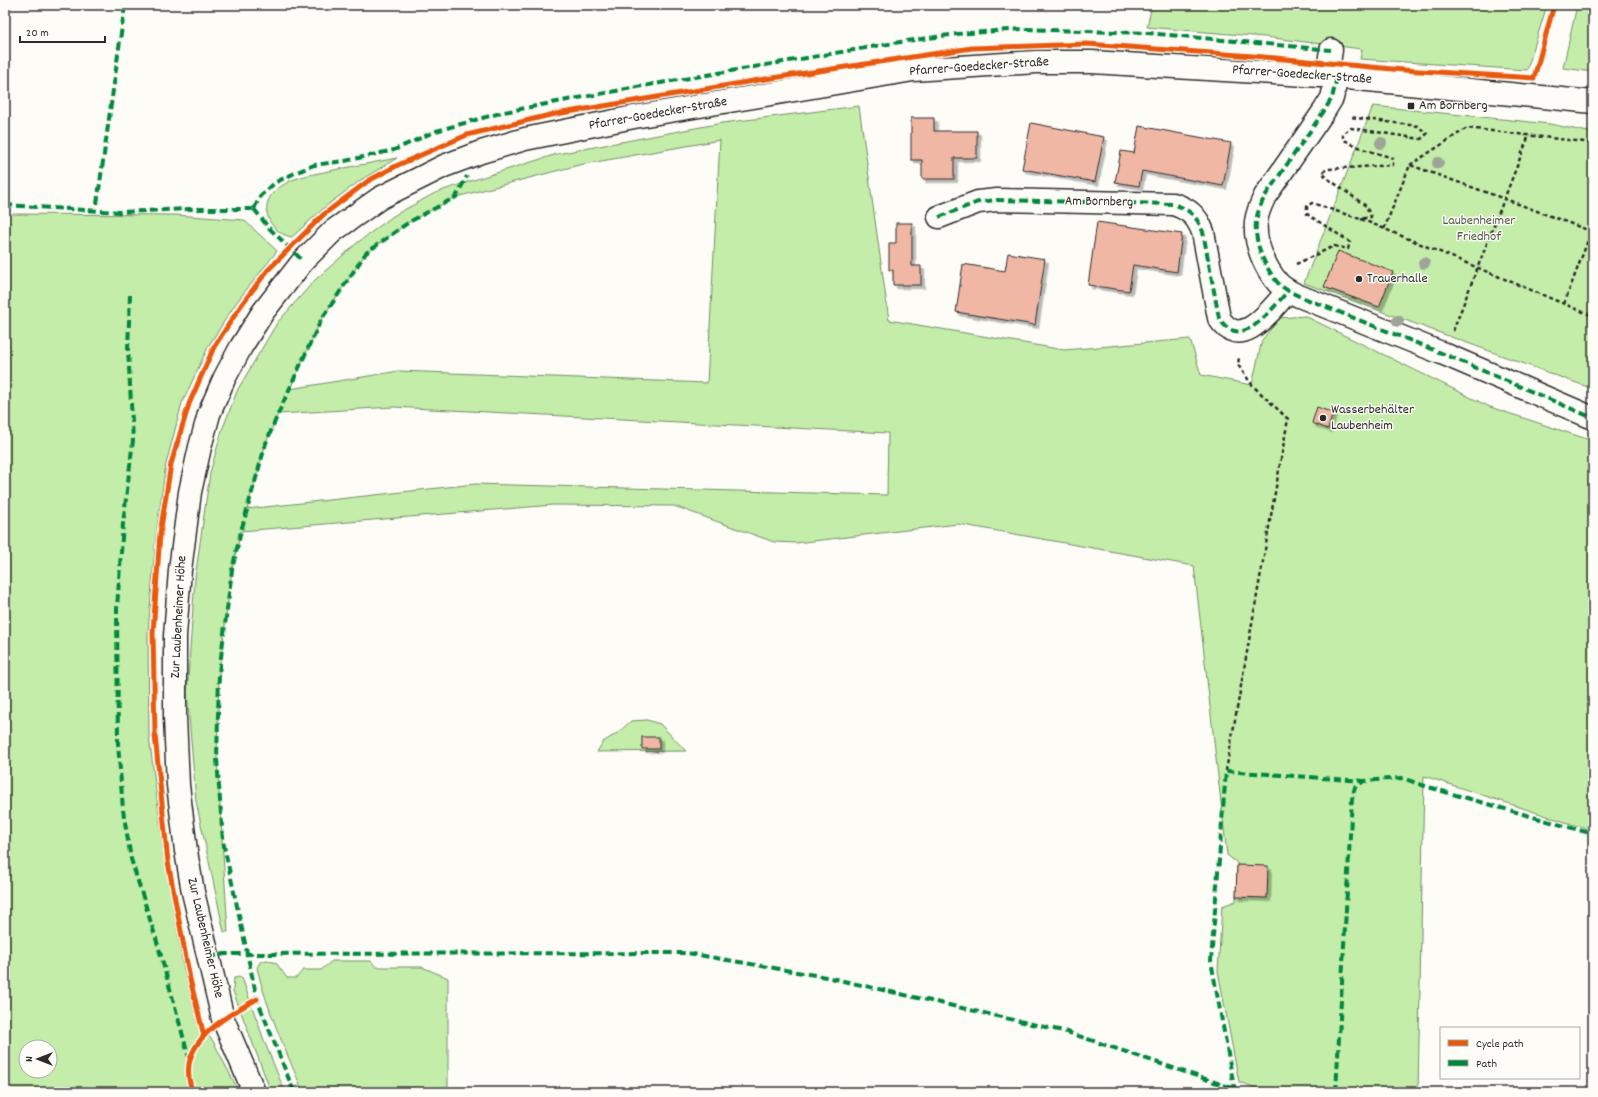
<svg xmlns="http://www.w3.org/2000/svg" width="1598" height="1097" font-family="Dekko,sans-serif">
	<defs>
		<filter id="shadow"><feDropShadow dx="3.5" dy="3.5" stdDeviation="0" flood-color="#0004"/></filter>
	</defs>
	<rect width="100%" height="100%" fill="#fdfcf7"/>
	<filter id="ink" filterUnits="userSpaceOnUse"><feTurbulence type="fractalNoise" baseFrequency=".025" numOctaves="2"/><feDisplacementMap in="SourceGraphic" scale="8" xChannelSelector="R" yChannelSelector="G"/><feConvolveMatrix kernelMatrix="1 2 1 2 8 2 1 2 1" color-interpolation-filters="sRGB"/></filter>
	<g filter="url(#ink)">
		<g fill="#c3eda9" stroke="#778c6a" fill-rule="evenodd">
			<path d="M1152,5H1547L1527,70L1360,59L1362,49L1265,37L1147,27Z"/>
			<path d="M1577,5H1593V72L1563,68Z"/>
			<path d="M859,106L889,320L1064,350L1190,339L1201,375L1252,385L1262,340L1280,318L1305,316L1490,407L1593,441V831L1424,776L1418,1092H1268L1239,1082L1218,971L1222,906L1236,901L1237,863L1227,855L1194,566L958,524L796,543L774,542L674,506L553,505L241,531L232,570L219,673L217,759L228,932H224L196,801L187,692L195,578L210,473L222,430L238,389L277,323L315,280L357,243L393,216L435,193L464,183L557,154L722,123ZM720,140L707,383L399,371L290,389L321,320L366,253L409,222L456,197L579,165ZM393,407L888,433L887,495L475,484L247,509L266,443L278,414Z"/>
			<path d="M1373,106L1550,124L1593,133V389L1304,283Z"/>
			<path d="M397,158L361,180L326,206L292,237C272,234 259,211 272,194C277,188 286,183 292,180C305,175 320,173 334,170C355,166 376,162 397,158Z"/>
			<path d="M5,214L176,215L244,220L277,251L236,303L209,345L182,403L166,464L156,535L148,633L149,736L165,862L184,969L197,1023L213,1041L239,1092H5ZM26,1047H50V1071H26Z"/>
			<path d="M647,720L660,724L686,751L597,752L603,742L619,732L631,721Z"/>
			<path d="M267,960L276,963L287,978H296L303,970H321L332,961H371L376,967H422L448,978V1092H303C286,1051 267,1010 257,968L260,962Z"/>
			<path d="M239,977L242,978L265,1043L285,1092H271L233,991L234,978Z"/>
		</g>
		<g fill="#efb7a4" stroke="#2b2b2b" filter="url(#shadow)">
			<path d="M911,118H934V131H977V158H954V179H922V160H911Z"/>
			<path d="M1031,123L1104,137L1095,182L1022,169Z"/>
			<path d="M1139,126L1231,143L1223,186L1142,171L1139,186L1115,182L1121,151L1134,153Z"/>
			<path d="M1097,222L1182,234L1177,272L1133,265L1129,291L1088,285Z"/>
			<path d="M896,223H912V266H921V285H893V270H889V243H896Z"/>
			<path d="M1338,251L1393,272L1379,307L1324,287Z"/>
			<path d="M1008,253L1045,259L1035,325L956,312L963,264L1005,271Z"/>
			<path d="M1317,407L1333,413L1328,429L1312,423Z"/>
			<rect x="642" y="737" width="17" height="12"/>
			<path d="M1237,865L1268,866L1267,898L1236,897Z"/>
		</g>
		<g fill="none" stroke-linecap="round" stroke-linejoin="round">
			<defs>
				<g id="minor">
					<path d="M1327,76L1331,50"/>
					<path d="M1337,77L1332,98L1324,111L1265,196C1261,204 1257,213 1256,222C1254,243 1265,268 1278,283C1284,289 1292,293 1299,296L1444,354L1593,418"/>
					<path d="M939,217L978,202L997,200L1173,204C1189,209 1197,216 1203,232L1219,318C1241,354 1272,308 1288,291"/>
					<path d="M254,1092L223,1019L193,892L186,851L178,785L175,717V636L180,570L190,492L200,447L209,414L224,379L241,347L263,312L303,261L333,231L380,198L444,166L481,152L525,139L634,117L913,70L1036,62H1092L1337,77L1593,102"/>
				</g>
			</defs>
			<use href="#minor" stroke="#2b2b2b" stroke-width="25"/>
			<g stroke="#2b2b2b" stroke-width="2.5" stroke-dasharray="4 3" stroke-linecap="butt">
				<path d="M1536,70L1554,5"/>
				<path d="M1410,165L1467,128L1593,143"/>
				<path d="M1361,219L1593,316"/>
				<path d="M1384,229L1410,165L1505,199L1593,232"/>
				<path d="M1296,264L1334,246L1348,249L1350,242L1307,214V206L1312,203L1360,219L1371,217L1366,206L1327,178L1322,172L1328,169L1393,165V158L1363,149L1344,140L1342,134L1351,128L1421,139L1427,134L1418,126L1350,117"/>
				<path d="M1564,304L1593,227"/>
				<path d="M1453,331L1529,135"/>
				<path d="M1226,771L1288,419L1253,386L1238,365L1239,357"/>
			</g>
			<use href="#minor" stroke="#fdfcf7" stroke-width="22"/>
			<g stroke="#00873e" stroke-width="4" stroke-dasharray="8 4" stroke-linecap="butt">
				<path d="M1337,77L1332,98L1324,111L1265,196C1261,204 1257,213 1256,222C1254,243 1265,268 1278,283C1284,289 1292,293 1299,296L1444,354L1593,418"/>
				<path d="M97,204L125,5"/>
				<path d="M5,205L119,212L189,209H254"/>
				<path d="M254,209L260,196L276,182L295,173L314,165L345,161L394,150L436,131L504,112L637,87L900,42L957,34L1022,29L1148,33L1331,50"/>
				<path d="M254,209L269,228L303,261"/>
				<path d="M939,217L978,202L997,200L1173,204C1189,209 1197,216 1203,232L1219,318C1241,354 1272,308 1288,291"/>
				<path d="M130,295L128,349L133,440L123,524L117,608L118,743L123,810L131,859L158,945L189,1058"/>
				<path d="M209,957L225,954L687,953L826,977L1067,1032L1244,1092"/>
				<path d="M294,1092L257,999L223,841L217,759L219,673L232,570L241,531L266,443L278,414L321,320L366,253L409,222L456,197L467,176"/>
				<path d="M1235,1092L1211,961L1226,771L1364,781"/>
				<path d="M1336,1092L1352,799L1355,787L1364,781L1402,778L1428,787L1593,834"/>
			</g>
			<defs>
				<g id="cycleway">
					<path d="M204,1036L190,979L168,862L155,735L153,633L160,534L171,464L189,404L214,347L242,304L268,270L323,215L368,181L398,165L467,135L550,115L759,80L972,48L1087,44L1253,56L1403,70L1534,78L1554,5"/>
					<path d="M193,1092C173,1045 223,1018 257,999"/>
				</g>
			</defs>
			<use href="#cycleway" stroke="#fdfcf7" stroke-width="8"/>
			<use href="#cycleway" stroke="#e8590c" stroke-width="5"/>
		</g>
		<g fill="#9ea498">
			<circle cx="1381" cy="143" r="6"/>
			<circle cx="1438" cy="163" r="6"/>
			<circle cx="1424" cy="263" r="6"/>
			<circle cx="1398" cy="321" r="6"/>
		</g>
	</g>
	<g fill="#2b2b2b" stroke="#fdfcf7" stroke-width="1.5">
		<rect x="1407" y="102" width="8" height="8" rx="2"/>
		<circle cx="1359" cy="279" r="4"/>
		<circle cx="1323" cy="418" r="4"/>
	</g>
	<g text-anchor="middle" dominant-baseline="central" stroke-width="3" stroke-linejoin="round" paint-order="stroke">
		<g font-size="14" fill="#2b2b2b" stroke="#fdfcf7">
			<text transform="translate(979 67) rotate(-4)">Pfarrer-Goedecker-Straße</text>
			<text transform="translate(1302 75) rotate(4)">Pfarrer-Goedecker-Straße</text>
			<text transform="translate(658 114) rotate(-10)">Pfarrer-Goedecker-Straße</text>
			<text transform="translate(1099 202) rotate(1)">Am Bornberg</text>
			<text transform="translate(179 617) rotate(-87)">Zur Laubenheimer Höhe</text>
			<text transform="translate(205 938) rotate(77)">Zur Laubenheimer Höhe</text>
		</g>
		<g font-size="14" fill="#2b2b2b" stroke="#fdfcf7" text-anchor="start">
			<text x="1419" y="106">Am Bornberg</text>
			<text x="1367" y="279">Trauerhalle</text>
			<text x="1331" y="410">Wasserbehälter<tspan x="1331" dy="16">Laubenheim</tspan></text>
		</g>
		<g font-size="14" fill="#515c4a" stroke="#fdfcf7">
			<text x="1479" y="221">Laubenheimer<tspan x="1479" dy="16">Friedhof</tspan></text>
		</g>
	</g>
	<rect width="1598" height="1097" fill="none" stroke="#fdfcf7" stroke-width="20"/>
	<rect x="10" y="10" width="1578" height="1077" fill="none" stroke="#2b2b2b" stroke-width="1.5" filter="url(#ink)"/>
	<rect x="1440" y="1027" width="140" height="52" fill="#fdfcf7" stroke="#a9a8a5"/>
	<rect x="1448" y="1040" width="20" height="6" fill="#e8590c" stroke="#a9a8a5"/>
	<text x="1476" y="1047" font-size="12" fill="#2b2b2b">Cycle path</text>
	<rect x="1448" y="1060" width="20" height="6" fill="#00873e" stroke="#a9a8a5"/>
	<text x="1476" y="1067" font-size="12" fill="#2b2b2b">Path</text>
	<g transform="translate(38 1059) rotate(270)"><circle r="19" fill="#fdfcf7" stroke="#a9a8a5"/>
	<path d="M0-3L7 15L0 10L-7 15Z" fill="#2b2b2b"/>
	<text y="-6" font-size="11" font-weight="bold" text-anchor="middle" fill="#2b2b2b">N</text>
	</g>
	<path d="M20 36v6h85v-6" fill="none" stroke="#2b2b2b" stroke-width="2"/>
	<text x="26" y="36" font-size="12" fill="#2b2b2b" stroke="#fdfcf7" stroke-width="3" paint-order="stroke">20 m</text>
</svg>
